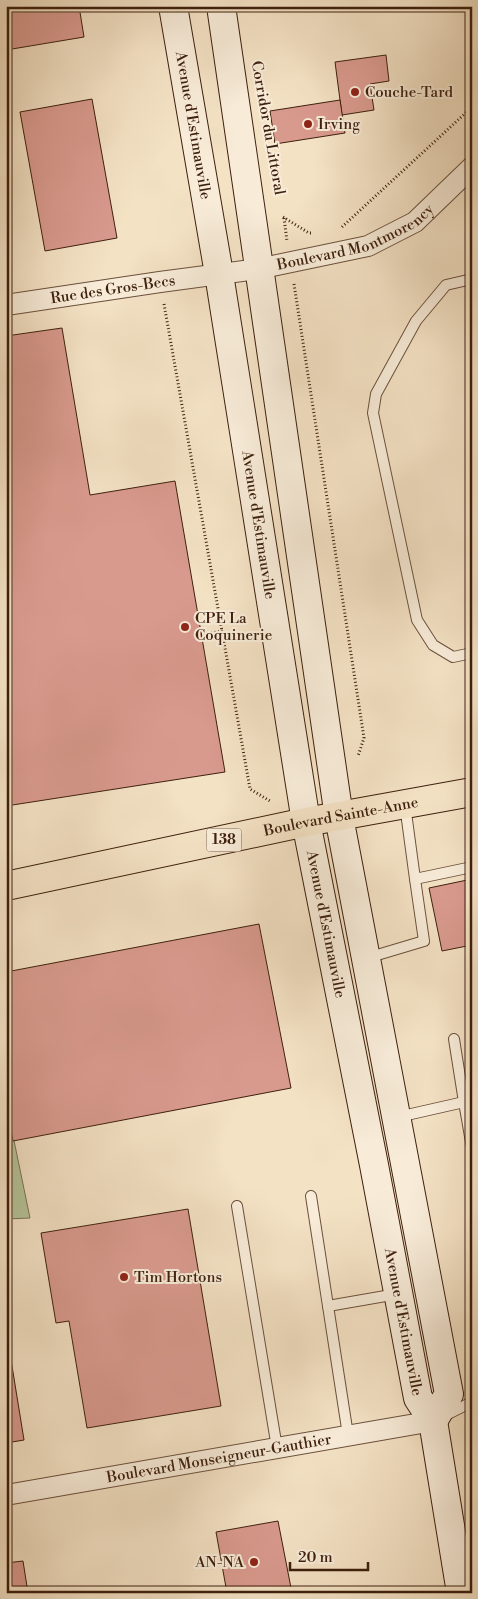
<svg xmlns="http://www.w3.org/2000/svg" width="478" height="1599" font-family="'Libre Bodoni',serif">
	<rect width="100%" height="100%" fill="#f4e2c5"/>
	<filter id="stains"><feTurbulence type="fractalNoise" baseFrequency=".004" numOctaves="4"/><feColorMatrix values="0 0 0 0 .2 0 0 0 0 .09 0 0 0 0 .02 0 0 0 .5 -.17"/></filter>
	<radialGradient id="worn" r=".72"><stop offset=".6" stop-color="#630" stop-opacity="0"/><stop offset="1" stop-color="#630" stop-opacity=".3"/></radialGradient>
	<path fill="#b5c49a" stroke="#7a7254" d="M6,1102L30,1218L6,1219Z"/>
	<g fill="#d99a8e" stroke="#3e200e">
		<path d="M6,6H79L84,37L6,50Z"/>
		<path d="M386,55L389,81L370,84L374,110L342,115L335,62Z"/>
		<path d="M92,99L117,238L45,251L20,112Z"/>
		<path d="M340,100L345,133L275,144L270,111Z"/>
		<path d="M62,328L90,495L175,481L225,772L6,806V336Z"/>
		<path d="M472,879V945L442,951L429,888Z"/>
		<path d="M259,924L291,1088L13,1141L6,1105V972Z"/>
		<path d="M188,1209L221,1406L87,1428L69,1321L56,1323L41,1233Z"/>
		<path d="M6,1329L24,1440L6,1443Z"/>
		<path d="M278,1521L292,1593H227L216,1532Z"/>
		<path d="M23,1561L28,1593H6V1563Z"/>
	</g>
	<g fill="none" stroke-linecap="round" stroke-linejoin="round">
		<defs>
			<g id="lane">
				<path d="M472,279L446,285L416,321L376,394L373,413L417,620L433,645L453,657L472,653"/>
				<path d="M405,805L415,879L472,867"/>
				<path d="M367,958L424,941L415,879"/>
				<path d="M454,1039L464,1102"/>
				<path d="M398,1117L464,1102L472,1148"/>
				<path d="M311,1196L328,1306"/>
				<path d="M237,1206L277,1448"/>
				<path d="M444,1416L472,1402"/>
				<path d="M348,1435L328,1306L397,1294"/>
			</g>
			<g id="street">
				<path id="s1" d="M6,305L160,282L258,269L368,246L415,222L472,167"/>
				<path id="s2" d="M6,1495L433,1421"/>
			</g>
			<g id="secondary">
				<path id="s3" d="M173,6L219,274L306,822L374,1165L418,1398L433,1421L461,1593"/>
				<path d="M221,6L339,817L449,1394L433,1421"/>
			</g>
			<g id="primary">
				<path id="s4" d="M6,886L306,822L472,792"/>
			</g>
		</defs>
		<use href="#lane" stroke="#6c503c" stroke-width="12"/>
		<use href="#street" stroke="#6c503c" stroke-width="22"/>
		<use href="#secondary" stroke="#3e200e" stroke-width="30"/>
		<use href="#primary" stroke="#3e200e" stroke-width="30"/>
		<g stroke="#3e200e" stroke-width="3" stroke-dasharray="1 2.5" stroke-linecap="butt">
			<path d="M283,217L309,233H312"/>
			<path d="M284,218L287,241"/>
			<path d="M342,227L472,107"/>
			<path d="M294,284L364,738L358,756"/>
			<path d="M164,304L250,789L270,801"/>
			<path d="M201,635L223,631"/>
		</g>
		<use href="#lane" stroke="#f8ecd9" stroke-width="10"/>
		<use href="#street" stroke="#f8ecd9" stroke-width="20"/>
		<use href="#secondary" stroke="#f8ecd9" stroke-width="28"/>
		<use href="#primary" stroke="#f4e2c5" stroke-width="28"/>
	</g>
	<g fill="#8f2418" stroke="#f8ecd9" stroke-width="2">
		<circle cx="355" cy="92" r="5"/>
		<circle cx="308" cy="124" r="5"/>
		<circle cx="185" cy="627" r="5"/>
		<circle cx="124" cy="1277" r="5"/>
		<circle cx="254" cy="1562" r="5"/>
	</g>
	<g text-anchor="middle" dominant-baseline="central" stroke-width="4" stroke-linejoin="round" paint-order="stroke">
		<rect fill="#f8ecd9" stroke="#765d4b" stroke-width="1" x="206.5" y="828.5" width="35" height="23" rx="4"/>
		<g font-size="14" font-weight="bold" fill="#3e200e">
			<text x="224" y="840">138</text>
		</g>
		<g font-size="15" fill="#3e200e" stroke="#f8ecd9" text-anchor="start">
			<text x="365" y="92">Couche-Tard</text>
			<text x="318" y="124">Irving</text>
			<text x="195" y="618">CPE La<tspan x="195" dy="17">Coquinerie</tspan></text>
			<text x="134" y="1277">Tim Hortons</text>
			<text x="244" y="1562" text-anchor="end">AN-NA</text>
		</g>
		<g font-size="15" fill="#3e200e" stroke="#f8ecd9">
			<text stroke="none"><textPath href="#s3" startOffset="121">Avenue d'Estimauville</textPath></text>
			<text transform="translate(268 128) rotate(80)">Corridor du Littoral</text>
			<text stroke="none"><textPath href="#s1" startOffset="358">Boulevard Montmorency</textPath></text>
			<text stroke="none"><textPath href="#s1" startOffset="108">Rue des Gros-Becs</textPath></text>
			<text stroke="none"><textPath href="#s3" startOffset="526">Avenue d'Estimauville</textPath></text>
			<text stroke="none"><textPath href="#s4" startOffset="342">Boulevard Sainte-Anne</textPath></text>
			<text stroke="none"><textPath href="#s3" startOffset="931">Avenue d'Estimauville</textPath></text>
			<text stroke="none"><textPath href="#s3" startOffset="1336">Avenue d'Estimauville</textPath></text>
			<text stroke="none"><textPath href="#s2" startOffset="216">Boulevard Monseigneur-Gauthier</textPath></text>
		</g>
	</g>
	<rect width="478" height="1599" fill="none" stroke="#f4e2c5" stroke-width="25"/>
	<rect x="8" y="8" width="463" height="1584" fill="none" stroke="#3e200e" stroke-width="2.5"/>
	<rect x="12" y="12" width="453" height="1574" fill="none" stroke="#3e200e"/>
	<path d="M290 1562v8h78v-8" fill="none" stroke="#3e200e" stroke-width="2.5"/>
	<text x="298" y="1562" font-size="15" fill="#3e200e" stroke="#f8ecd9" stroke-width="4" paint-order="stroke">20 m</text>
	<rect width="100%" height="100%" filter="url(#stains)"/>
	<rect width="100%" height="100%" fill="url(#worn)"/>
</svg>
